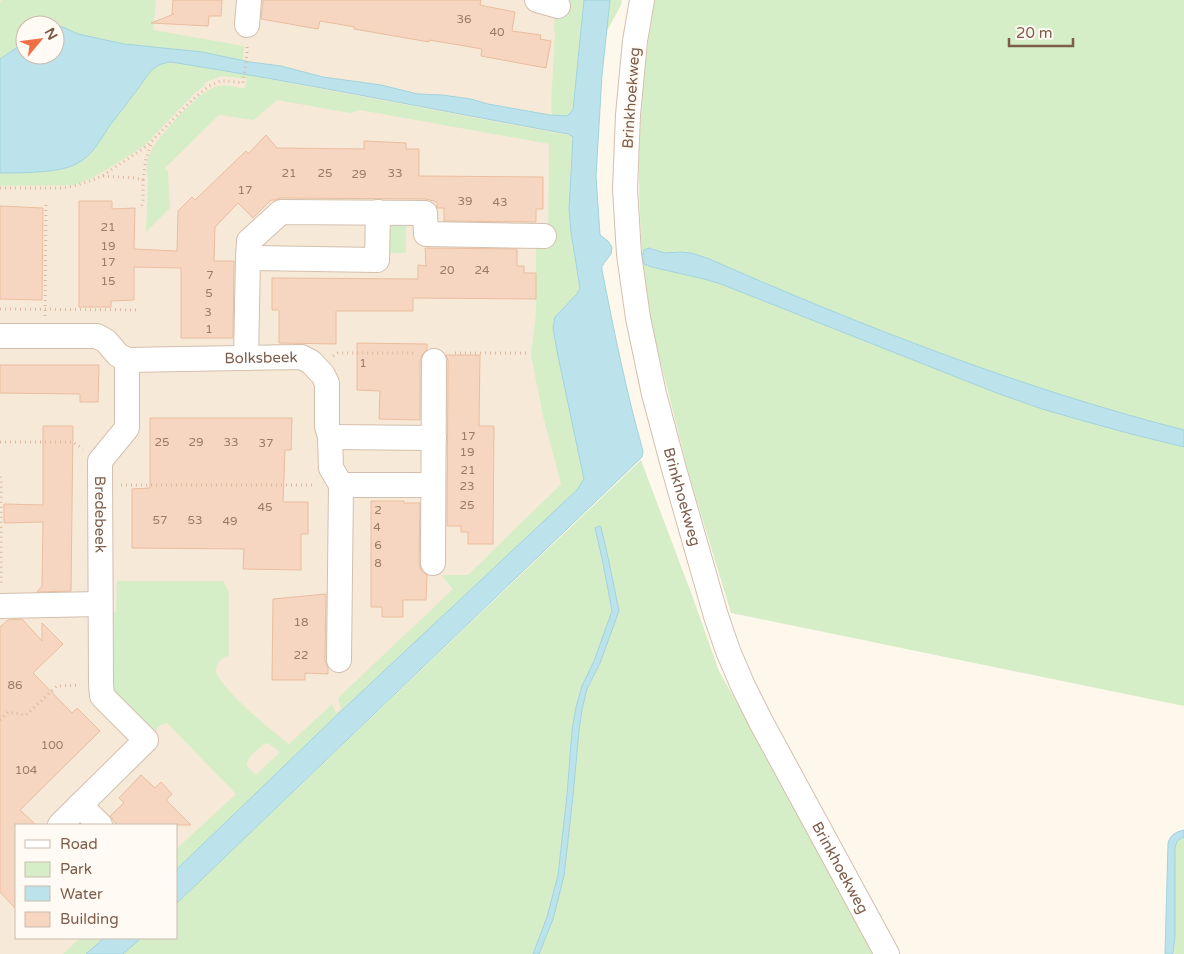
<svg xmlns="http://www.w3.org/2000/svg" width="1184" height="954" font-family="'Varela Round',sans-serif">
	<rect width="100%" height="100%" fill="#fef7eb"/>
	<path fill="#f7e9d8" fill-rule="evenodd" d="M0,0H597L586,150L626,454L176,892V825H16V938H129L112,954H0ZM25,25H55V55H25Z"/>
	<g fill="#d6eec7" fill-rule="evenodd">
		<path d="M2,0H156L153,30L244,46L243,60L202,52L124,44L78,34L63,27H55V25H25V42L0,59V2Z"/>
		<path d="M567,0H584L573,110C567,118 561,116 552,116L551,104L555,32L553,31L555,17Z"/>
		<path d="M610,0H622L621,5L606,33Z"/>
		<path d="M655,0H1184V430C1020,388 862,326 707,258L691,253L682,252L665,253L652,248L644,250L642,257C641,231 639,205 639,180C639,120 644,59 655,0Z"/>
		<path d="M171,62L247,75L572,136L573,141L571,163L569,209L571,232L580,288L577,294L555,317L553,328L557,351L584,479L577,490L337,715L176,870V849L236,794L167,723C159,725 157,727 155,735L113,693L109,612H116L117,581H223L229,592V656L224,657C220,660 216,664 216,670C216,685 275,734 289,744L332,704L336,713L341,709L338,698L453,589L441,575H468L561,484L543,416L531,355L536,312V243H548L549,144L360,110L350,113L277,100L254,120L219,115L165,168L168,172L170,208L146,232L148,179C146,171 146,161 150,153C155,140 192,100 204,93C208,90 214,87 218,86C227,84 237,88 245,88L247,79L221,76L204,83L205,85L195,93L144,146L93,178L74,185L0,186V173C19,173 60,173 76,164C93,156 101,138 111,124C120,112 128,101 137,90C148,76 151,64 171,62ZM267,743L271,745L280,752L256,775C253,772 248,768 247,765C245,759 262,745 267,743Z"/>
		<path d="M387,225H406V253H386Z"/>
		<path d="M643,263L652,267L704,279L721,284L994,392L1042,409L1130,434L1184,447V706L731,613L689,475L671,404L651,323Z"/>
		<path d="M641,460L693,598L719,671L801,817L875,954H539L553,919L564,876L573,796L579,731L582,709L587,689L600,663L619,611L595,528L603,563L612,611L594,661L582,686L576,707L572,730L567,795L558,875L547,917L533,954H123L141,938H176V904Z"/>
		<path d="M1184,837V954H1174L1175,937V848L1177,841Z"/>
		<path d="M80,938H104L86,954H63Z"/>
	</g>
	<g fill="#bce3eb" stroke="#a1d3dd">
		<path d="M584,0H610L602,75L596,176L600,235L608,241L612,247L611,254L602,266V270C614,331 626,391 643,451L642,457L176,904V870L337,715L577,490L584,479L557,351L553,328L555,317L577,294L580,288L571,232L569,209L573,137L568,134C436,110 304,83 171,62C151,64 148,76 137,90C128,101 120,113 111,124C101,138 93,156 76,164C60,173 19,173 0,173V59L25,42V55H55V27H63L78,34L124,44L202,52L250,62L281,66L323,77L381,85L418,94L442,95L471,99L488,104L550,115L567,116L573,110Z"/>
		<path d="M649,248L665,253L682,252L691,253L707,258C862,326 1020,388 1184,430V447L1131,434L1084,421L1042,409L994,392L721,284L704,279L652,267L644,264L642,257L644,250Z"/>
		<path d="M599,526L601,527L609,562L619,611L600,663L587,689L582,709L579,731L573,796L564,876L553,919L539,954H533L547,917L558,875L567,795L572,730L576,707L582,686L594,661L612,611L603,563L595,528Z"/>
		<path d="M1184,830V837L1177,841L1175,848V937L1173,954H1165L1168,844C1169,836 1175,832 1184,830Z"/>
		<path d="M104,938H141L123,954H86Z"/>
	</g>
	<g fill="#f6d6c0" stroke="#eabd9e">
		<path d="M173,0H222L221,16H209L208,26L151,23L174,14H172Z"/>
		<path d="M263,0H481L480,5L515,12L512,31L541,35L540,39L551,41L546,68L481,56L482,49L465,46L429,40V42L354,29L355,27L320,21L318,29L261,19Z"/>
		<path d="M266,135L277,148L364,149V141L406,143V149H419V176L543,177V209H536V222L444,221V208H437V202L426,199L281,198L275,200H271L253,218L238,203L215,227L214,261H234L233,338H181V268L134,267V300L111,301V307H79V201H112V209L135,208L134,249L177,251L178,211L192,197L195,200L246,151L248,154Z"/>
		<path d="M0,206L43,208L42,300L0,299Z"/>
		<path d="M425,248L517,249V266H524V273H536V299L413,298V311H336V344L279,343V310H272V278L418,279V265L426,266Z"/>
		<path d="M357,343L427,344V349L422,355L420,361V420L379,419L380,391L357,390Z"/>
		<path d="M446,355H480L479,426H494L493,544H468V532H461V526H447L448,361Z"/>
		<path d="M0,365H99L98,402H80V394L0,393Z"/>
		<path d="M150,418H292L291,450H285L283,502H308V534H301V570L243,569L244,549L132,548V489L150,488Z"/>
		<path d="M43,426H73L71,591L37,592L42,586L43,522L4,523V504L43,505Z"/>
		<path d="M371,501H404V503H420L419,563L421,570L427,575L426,600H403V617H382V607H371Z"/>
		<path d="M326,594L325,660L328,668V674L305,673V680H272L273,599Z"/>
		<path d="M22,619L42,641V623L63,644L33,673L72,713L77,708L100,731L20,810L36,825H16V909L0,892V627L8,620Z"/>
		<path d="M141,775L155,788L161,782L172,794L166,800L191,825H117L110,816L124,803L119,798Z"/>
	</g>
	<g fill="none" stroke-linecap="round" stroke-linejoin="round">
		<defs>
			<g id="minor">
				<path d="M537,0L558,6"/>
				<path id="s1" d="M642,0L635,41L628,115L625,189L629,254L638,318L654,394L674,469L716,616L728,651L743,686L761,722L887,954"/>
				<path d="M247,25L249,0"/>
				<path d="M248,258L377,260L378,212"/>
				<path id="s2" d="M0,336H97L106,341L118,355L127,360V428L100,461L101,684L102,696L146,740L60,825"/>
				<path d="M246,358L248,258L249,241L281,212L425,213L426,234L544,236"/>
				<path id="s3" d="M127,360L301,357L311,362L323,375L327,383V426L330,437L331,468L341,485L339,660"/>
				<path d="M330,437L434,438"/>
				<path d="M341,485H433"/>
				<path d="M433,563L434,361"/>
				<path d="M0,606L100,604"/>
				<path d="M80,805L100,825"/>
			</g>
		</defs>
		<use href="#minor" stroke="#d3bfae" stroke-width="26"/>
		<g stroke="#dcb9a1" stroke-width="3" stroke-dasharray="1 4" stroke-linecap="butt">
			<path d="M103,176L135,178L143,180V200L141,208"/>
			<path d="M143,180L146,158L152,143"/>
			<path d="M0,188H62L74,186L93,180L102,176L147,146L193,99L209,86L220,81H227L243,83L247,54V46"/>
			<path d="M0,309L139,310"/>
			<path d="M45,316L46,204"/>
			<path d="M455,353H529"/>
			<path d="M333,356L338,353H414"/>
			<path d="M0,442H73L83,449"/>
			<path d="M0,477L1,479V586"/>
			<path d="M121,485H315"/>
			<path d="M0,720L8,712L26,715L57,686L80,685"/>
		</g>
		<use href="#minor" stroke="#fff" stroke-width="24"/>
	</g>
	<g text-anchor="middle" dominant-baseline="central" stroke-width="4" stroke-linejoin="round" paint-order="stroke">
		<g font-size="12" fill="#9b7b68">
			<text x="464" y="19">36</text>
			<text x="497" y="32">40</text>
			<text x="289" y="173">21</text>
			<text x="325" y="173">25</text>
			<text x="395" y="173">33</text>
			<text x="359" y="174">29</text>
			<text x="245" y="190">17</text>
			<text x="465" y="201">39</text>
			<text x="500" y="202">43</text>
			<text x="108" y="227">21</text>
			<text x="108" y="246">19</text>
			<text x="108" y="262">17</text>
			<text x="447" y="270">20</text>
			<text x="482" y="270">24</text>
			<text x="210" y="275">7</text>
			<text x="108" y="281">15</text>
			<text x="209" y="293">5</text>
			<text x="208" y="312">3</text>
			<text x="209" y="329">1</text>
			<text x="363" y="363">1</text>
			<text x="468" y="436">17</text>
			<text x="162" y="442">25</text>
			<text x="196" y="442">29</text>
			<text x="231" y="442">33</text>
			<text x="266" y="443">37</text>
			<text x="467" y="452">19</text>
			<text x="468" y="470">21</text>
			<text x="467" y="486">23</text>
			<text x="467" y="505">25</text>
			<text x="265" y="507">45</text>
			<text x="378" y="510">2</text>
			<text x="160" y="520">57</text>
			<text x="195" y="520">53</text>
			<text x="230" y="521">49</text>
			<text x="377" y="527">4</text>
			<text x="378" y="545">6</text>
			<text x="378" y="563">8</text>
			<text x="301" y="622">18</text>
			<text x="301" y="655">22</text>
			<text x="15" y="685">86</text>
			<text x="52" y="745">100</text>
			<text x="26" y="770">104</text>
		</g>
		<g font-size="15" fill="#7d5d4a" stroke="#fffaf3">
			<text transform="translate(631 98) rotate(-86)">Brinkhoekweg</text>
			<text stroke="none"><textPath href="#s3" startOffset="134">Bolksbeek</textPath></text>
			<text stroke="none"><textPath href="#s1" startOffset="504">Brinkhoekweg</textPath></text>
			<text stroke="none"><textPath href="#s2" startOffset="300">Bredebeek</textPath></text>
			<text stroke="none"><textPath href="#s1" startOffset="909">Brinkhoekweg</textPath></text>
		</g>
	</g>
	<rect x="15" y="824" width="162" height="115" fill="#fffaf3" stroke="#cbbbaf"/>
	<rect x="25" y="840" width="25" height="8" fill="#ffffff" stroke="#cbbbaf"/>
	<text x="60" y="849" font-size="15" fill="#7d5d4a">Road</text>
	<rect x="25" y="862" width="25" height="15" fill="#d6eec7" stroke="#cbbbaf"/>
	<text x="60" y="874" font-size="15" fill="#7d5d4a">Park</text>
	<rect x="25" y="886" width="25" height="15" fill="#bce3eb" stroke="#cbbbaf"/>
	<text x="60" y="899" font-size="15" fill="#7d5d4a">Water</text>
	<rect x="25" y="912" width="25" height="15" fill="#f6d6c0" stroke="#cbbbaf"/>
	<text x="60" y="924" font-size="15" fill="#7d5d4a">Building</text>
	<g transform="translate(40 40) rotate(61)"><circle r="24" fill="#fffaf3" stroke="#cbbbaf"/>
	<path d="M0-4L9 19L0 12L-9 19Z" fill="#f16f47"/>
	<text y="-8" font-size="14" font-weight="bold" text-anchor="middle" fill="#7d5d4a">N</text>
	</g>
	<path d="M1009 38v8h64v-8" fill="none" stroke="#7d5d4a" stroke-width="2.5"/>
	<text x="1016" y="38" font-size="15" fill="#7d5d4a" stroke="#fffaf3" stroke-width="4" paint-order="stroke">20 m</text>
</svg>
